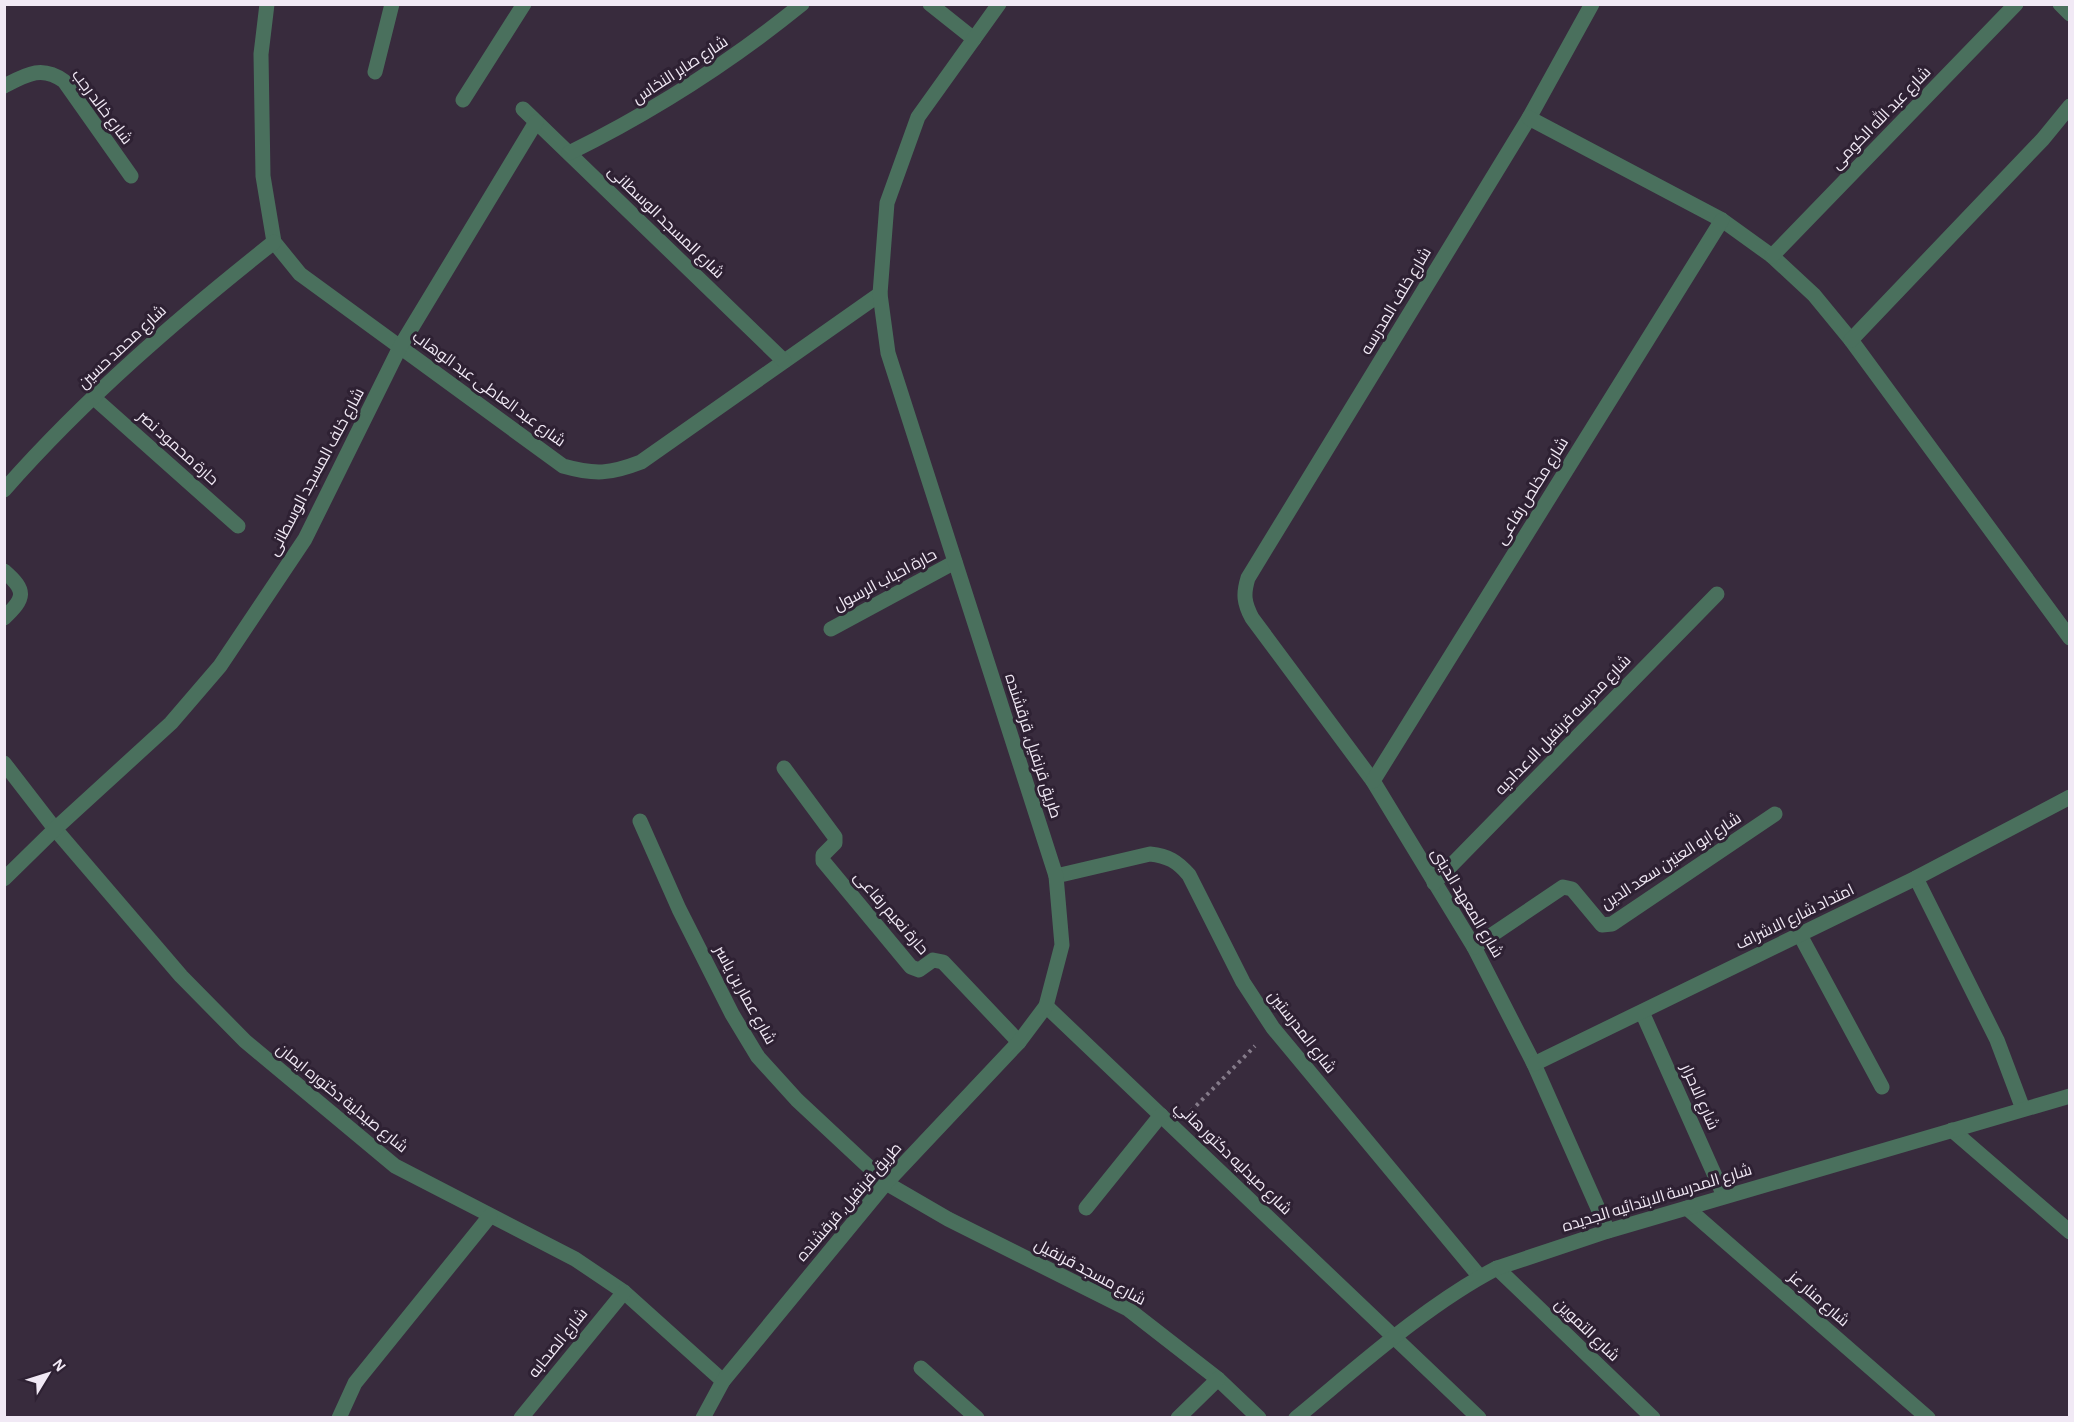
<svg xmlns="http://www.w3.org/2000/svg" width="2074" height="1422" font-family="'Alegreya Sans',Cairo,sans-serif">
	<rect width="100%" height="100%" fill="#382b3d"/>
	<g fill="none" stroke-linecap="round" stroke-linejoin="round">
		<path stroke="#857b8a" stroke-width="4" stroke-dasharray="3 4.5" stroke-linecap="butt" d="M1191,1111L1255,1046"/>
		<g stroke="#4a705d" stroke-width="15">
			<path d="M267,4L261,54L263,176L274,242L300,274L563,466C595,475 610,474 641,462L880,294"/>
			<path d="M930,4L974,39"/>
			<path d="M1592,4L1529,118L1248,578C1243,594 1244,603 1252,618L1373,781L1474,947L1534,1064L1608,1231"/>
			<path d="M2060,4L2070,14"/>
			<path d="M375,72L392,4"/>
			<path d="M4,86C27,74 42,65 64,81L131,176"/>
			<path d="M463,100L524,4"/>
			<path d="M523,109L784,361"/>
			<path d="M1529,118L1722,220L1772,256L1814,295L1851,340L2070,638"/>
			<path d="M569,153C654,111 728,64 802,4"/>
			<path d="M1772,256L2016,4"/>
			<path d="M1851,340L2043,139L2070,106"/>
			<path d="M93,397L238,526"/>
			<path d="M4,490C85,398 178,318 274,242"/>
			<path d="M4,571C27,591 25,598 4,618"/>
			<path d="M831,629L955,562"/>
			<path d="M4,763L55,829L181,976L245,1041L395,1166L575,1259L624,1292L723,1381"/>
			<path d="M784,768L835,837V843L823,855V861L911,967L919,970L933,960L943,962L1019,1042"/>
			<path d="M1373,781L1722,220"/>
			<path d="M640,821L679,909L732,1014L758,1057L797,1100L886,1183L948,1219L1128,1309L1218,1379L1259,1418"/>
			<path d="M1056,876L1150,854C1168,856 1177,861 1189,875L1243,982L1273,1028L1480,1277"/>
			<path d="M1916,878L1997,1040L2023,1109"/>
			<path d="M4,879L55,829L171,723L220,666L305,539L400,347L536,122"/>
			<path d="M1434,883L1717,594"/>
			<path d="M1800,935L1882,1087"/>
			<path d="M1474,947L1563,887L1572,889L1602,925L1612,924L1775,814"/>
			<path d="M1046,1006L1479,1418"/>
			<path d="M1642,1012L1724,1196"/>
			<path d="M1534,1064L1916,878L2070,797"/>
			<path d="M1952,1130L2070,1232"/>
			<path d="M1086,1208L1161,1115"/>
			<path d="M1687,1208L1928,1418"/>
			<path d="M1497,1268L1653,1418"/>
			<path d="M921,1368L977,1418"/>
			<path d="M339,1418L355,1383L490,1216"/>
			<path d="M521,1418L624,1292"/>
			<path d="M1178,1418L1218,1379"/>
			<path d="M1296,1418C1358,1367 1426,1305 1497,1268L1608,1231L2070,1096"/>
		</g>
		<path stroke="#4a705d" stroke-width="15" d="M703,1418L723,1381L886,1183L1019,1042L1046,1006L1062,945L1056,876L888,353L880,294L887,203L918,117L999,4"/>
	</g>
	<g text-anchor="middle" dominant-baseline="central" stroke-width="6" stroke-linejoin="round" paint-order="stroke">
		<g font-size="16" fill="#f1e9f5" stroke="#2e2133">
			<text transform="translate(680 70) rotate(-33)">شارع صابر النخاس</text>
			<text transform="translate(102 107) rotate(53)">شارع خالد رجب</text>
			<text transform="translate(1881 118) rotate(-46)">شارع عبد الله الكومى</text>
			<text transform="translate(666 222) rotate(44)">شارع المسجد الوسطانى</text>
			<text transform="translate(1396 301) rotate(-59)">شارع خلف المدرسه</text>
			<text transform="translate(122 347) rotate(-43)">شارع محمد حسين</text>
			<text transform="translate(489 389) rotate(36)">شارع عبد العاطى عبد الوهاب</text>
			<text transform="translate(178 448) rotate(42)">حارة محمود نصر</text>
			<text transform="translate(316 472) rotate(-62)">شارع خلف المسجد الوسطانى</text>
			<text transform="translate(1532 491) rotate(-58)">شارع مخلص رفاعى</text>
			<text transform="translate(885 580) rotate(-28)">حارة احباب الرسول</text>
			<text transform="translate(1563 725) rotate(-46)">شارع مدرسه قرنفيل الاعداديه</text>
			<text transform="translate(1033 746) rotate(72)">طريق قرنفيل, قرقشنده</text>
			<text transform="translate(1671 861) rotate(-33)">شارع ابو العنين سعد الدين</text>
			<text transform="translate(1467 903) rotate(59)">شارع المعهد الدينى</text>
			<text transform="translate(891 913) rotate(49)">حارة نعيم رفاعى</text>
			<text transform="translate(1795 917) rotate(-26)">امتداد شارع الاشراف</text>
			<text transform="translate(745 995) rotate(61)">شارع عمار بن ياسر</text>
			<text transform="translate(1302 1032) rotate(52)">شارع المدرستين</text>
			<text transform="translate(1700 1097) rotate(66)">شارع الاحرار</text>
			<text transform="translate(342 1098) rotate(39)">شارع صيدلية دكتوره ايمان</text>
			<text transform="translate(1233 1158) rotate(44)">شارع صيدليه دكتور هاني</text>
			<text transform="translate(1657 1198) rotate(-17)">شارع المدرسة الابتدائيه الجديده</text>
			<text transform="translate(849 1202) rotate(-49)">طريق قرنفيل, قرقشنده</text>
			<text transform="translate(1090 1272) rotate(28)">شارع مسجد قرنفيل</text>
			<text transform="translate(1819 1299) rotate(41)">شارع منار عز</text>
			<text transform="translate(1587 1330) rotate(44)">شارع التموين</text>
			<text transform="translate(558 1343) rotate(-51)">شارع الصحابه</text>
		</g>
	</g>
	<rect width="2074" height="1422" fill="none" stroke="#f1e9f5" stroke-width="12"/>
	<g transform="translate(48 1374) rotate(52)" stroke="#2e2133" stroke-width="4.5" paint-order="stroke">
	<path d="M0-4.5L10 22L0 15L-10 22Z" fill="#f1e9f5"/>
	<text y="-9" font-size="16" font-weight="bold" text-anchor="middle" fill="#f1e9f5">N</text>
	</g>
</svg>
